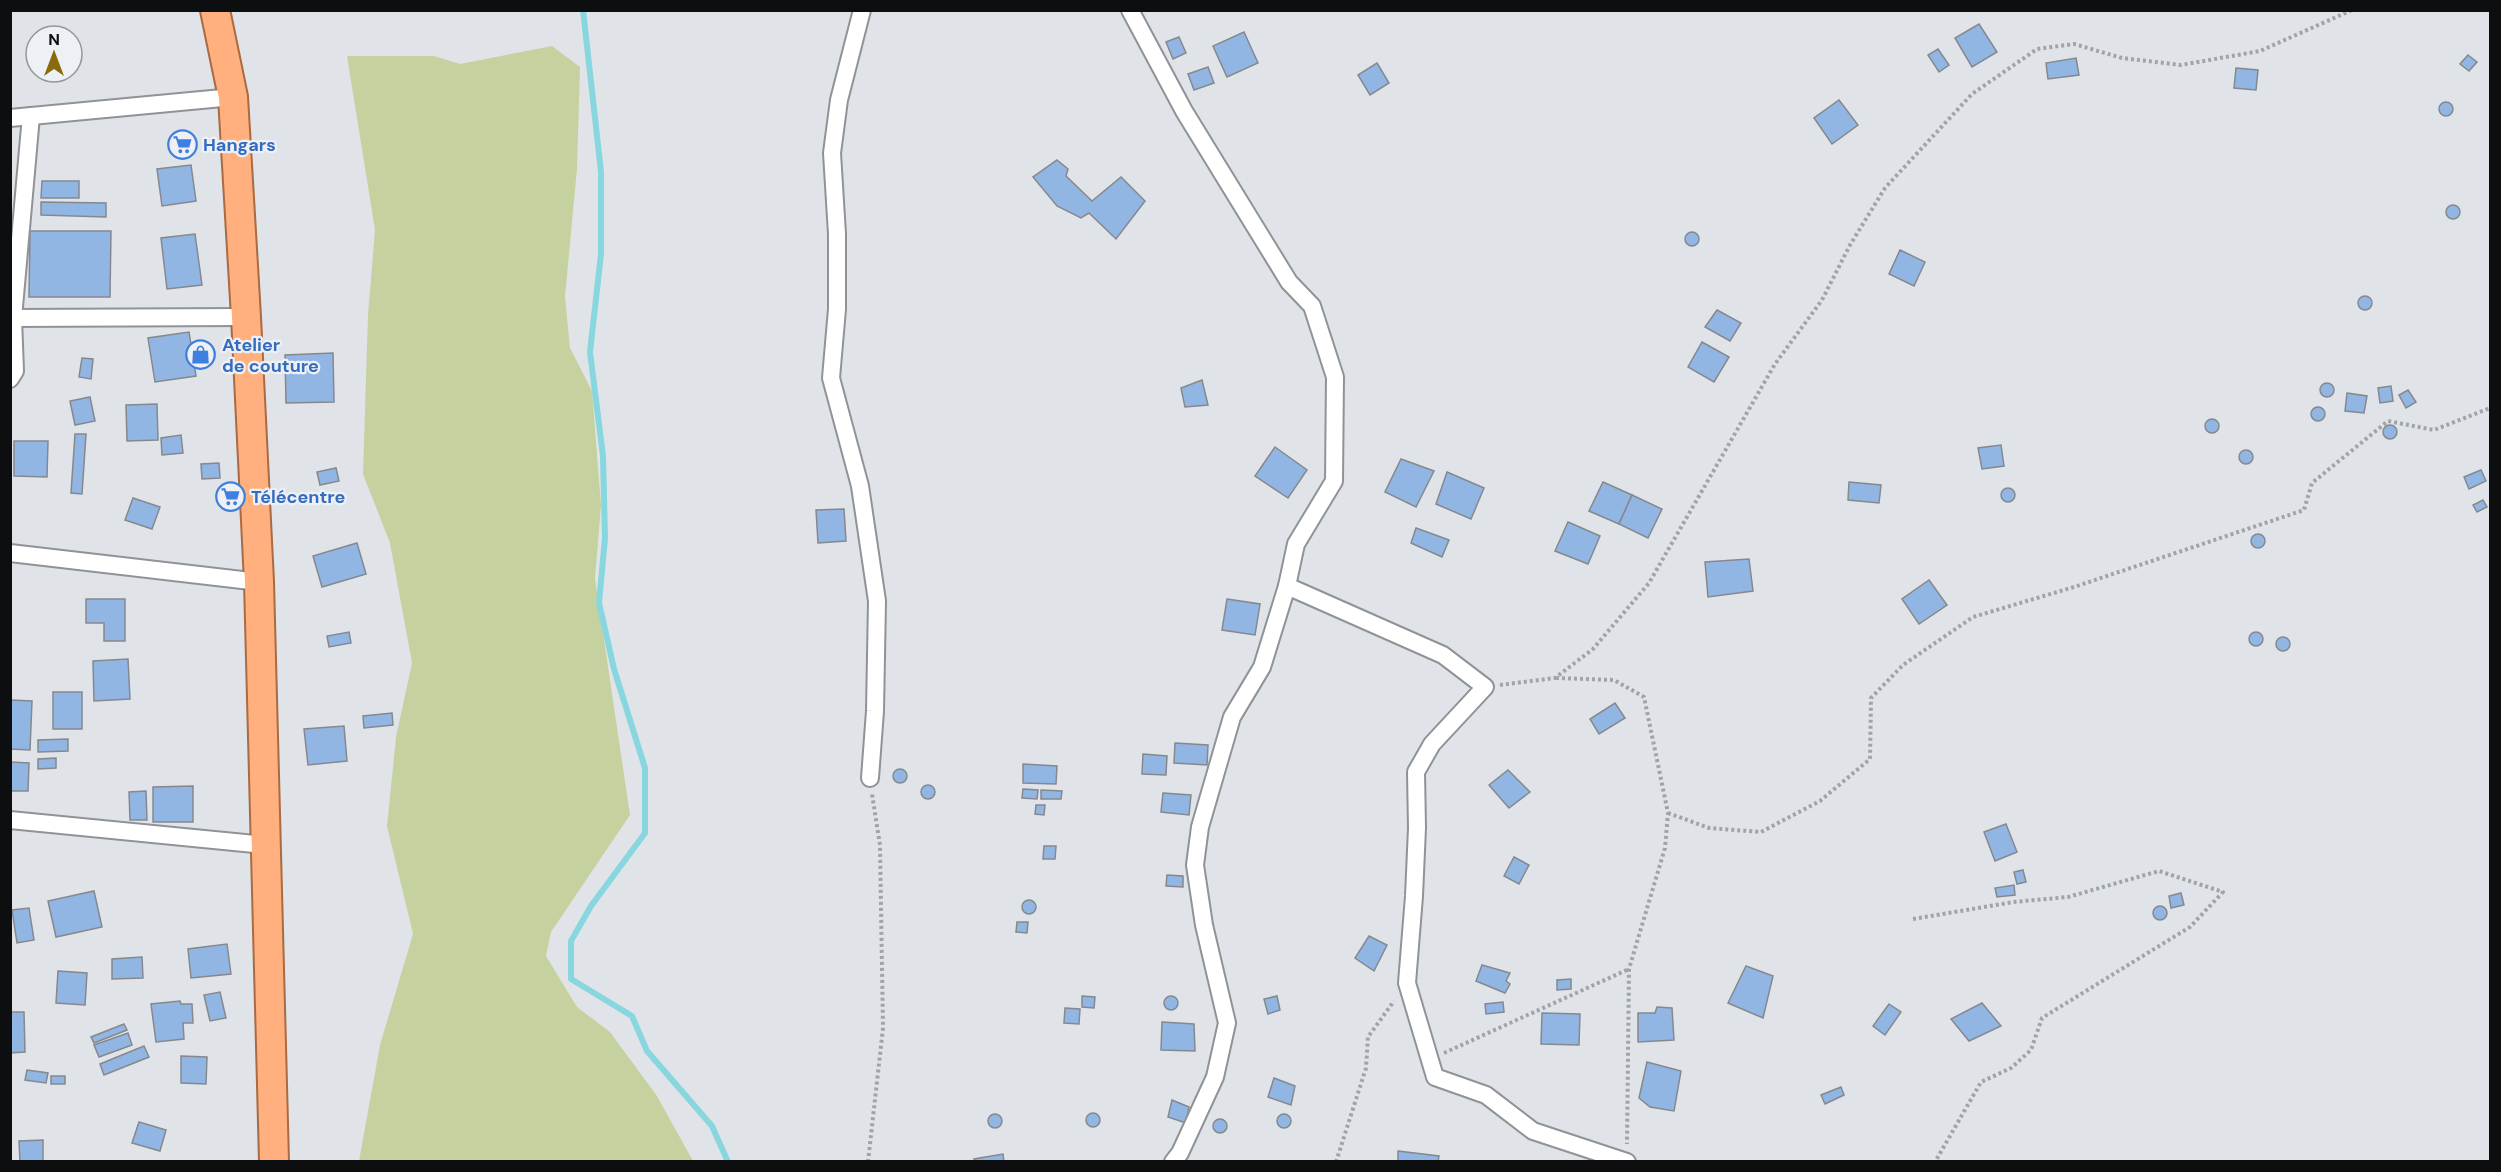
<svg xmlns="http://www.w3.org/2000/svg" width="2501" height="1172" font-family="'DM Sans',sans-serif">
	<rect width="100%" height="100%" fill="#e0e4e9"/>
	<path fill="#c5d2a0" d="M552,46L580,67L577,169L565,297L570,348L592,391L601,505L595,579L630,815L551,932L546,956L577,1007L610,1032L657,1096L693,1161H359L380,1045L413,934L387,826L396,737L412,663L390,543L363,474L368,315L375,230L347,56H434L460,64Z"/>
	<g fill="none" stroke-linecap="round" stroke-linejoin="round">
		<path stroke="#88d6de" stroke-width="6" d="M583,10L601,172V254L590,352L603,456L605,538L599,603L614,669L645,768V833L591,906L571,941V979L632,1016L647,1051L712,1126L728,1162"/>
	</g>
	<g fill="#92b6e4" stroke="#85888d" stroke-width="1.5">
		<path d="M1979,24L1997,52L1972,67L1955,38Z"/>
		<path d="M1244,32L1258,63L1227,77L1213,46Z"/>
		<path d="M1179,37L1186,53L1173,59L1166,42Z"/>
		<path d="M1938,49L1949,65L1939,72L1928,55Z"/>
		<path d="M2468,55L2477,62L2469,71L2460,64Z"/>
		<path d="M2076,58L2079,75L2048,79L2046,63Z"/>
		<path d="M1377,63L1389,83L1370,95L1358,75Z"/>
		<path d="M1208,67L1214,83L1194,90L1188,74Z"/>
		<path d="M2236,68L2258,70L2256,90L2234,88Z"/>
		<path d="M1839,100L1858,125L1832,144L1814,118Z"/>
		<circle cx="2446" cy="109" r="7"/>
		<path d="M1057,160L1068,169L1066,176L1092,201L1121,177L1145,201L1116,239L1089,213L1081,218L1057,206L1033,177Z"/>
		<path d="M191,165L196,201L162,206L157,169Z"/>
		<path d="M42,181H79V198H41Z"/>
		<path d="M41,202L106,203V217L41,215Z"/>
		<circle cx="2453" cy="212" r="7"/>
		<path d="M30,231H111L110,297H29Z"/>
		<circle cx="1692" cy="239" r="7"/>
		<path d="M195,234L202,285L167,289L161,238Z"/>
		<path d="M1900,250L1925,262L1914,286L1889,274Z"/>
		<circle cx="2365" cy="303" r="7"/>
		<path d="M1717,310L1741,323L1730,341L1705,327Z"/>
		<path d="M189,332L196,376L155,382L148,338Z"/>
		<path d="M1702,342L1729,357L1714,382L1688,367Z"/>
		<path d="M333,353L334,402L286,403L285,355Z"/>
		<path d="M82,358L93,359L91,379L79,377Z"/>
		<path d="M1202,380L1208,405L1185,407L1181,388Z"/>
		<circle cx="2327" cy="390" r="7"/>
		<path d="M2391,386L2393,401L2380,403L2378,388Z"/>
		<path d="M2408,390L2416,402L2406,408L2399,395Z"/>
		<path d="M2347,393L2367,396L2364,413L2345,411Z"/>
		<path d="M90,397L95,421L75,425L70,401Z"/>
		<path d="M157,404L158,440L127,441L126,405Z"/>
		<circle cx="2318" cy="414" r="7"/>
		<circle cx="2212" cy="426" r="7"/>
		<circle cx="2390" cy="432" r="7"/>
		<path d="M75,434H86L82,494L71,493Z"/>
		<path d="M181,435L183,453L162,455L161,438Z"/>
		<path d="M14,441H48L47,477L14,476Z"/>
		<path d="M2001,445L2004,466L1982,469L1978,448Z"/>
		<path d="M1275,447L1307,470L1288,498L1255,476Z"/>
		<circle cx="2246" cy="457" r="7"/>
		<path d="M1401,459L1434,471L1416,507L1385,492Z"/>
		<path d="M219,463L220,478L202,479L201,464Z"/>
		<path d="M336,468L339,481L320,485L317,472Z"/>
		<path d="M2481,470L2486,481L2469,489L2464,477Z"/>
		<path d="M1447,472L1484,488L1471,519L1436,504Z"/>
		<path d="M1603,482L1632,495L1619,524L1589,511Z"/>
		<path d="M1849,482L1881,485L1879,503L1848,500Z"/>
		<circle cx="2008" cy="495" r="7"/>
		<path d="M1632,495L1662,509L1648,538L1619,524Z"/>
		<path d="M133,498L160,507L152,529L125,520Z"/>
		<path d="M2483,500L2487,507L2477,512L2473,505Z"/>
		<path d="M844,509L846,541L818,543L816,510Z"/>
		<path d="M1568,522L1600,536L1588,564L1555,551Z"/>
		<path d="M1416,528L1449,540L1442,557L1411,543Z"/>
		<circle cx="2258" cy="541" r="7"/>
		<path d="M357,543L366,574L322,587L313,556Z"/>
		<path d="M1749,559L1753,591L1708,597L1705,562Z"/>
		<path d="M1929,580L1947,605L1919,624L1902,599Z"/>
		<path d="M86,599H125V641H104V623H86Z"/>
		<path d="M1227,599L1260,604L1255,635L1222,630Z"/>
		<path d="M349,632L351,643L329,647L327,636Z"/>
		<circle cx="2256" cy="639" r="7"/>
		<circle cx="2283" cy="644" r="7"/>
		<path d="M128,659L130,699L94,701L93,661Z"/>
		<rect x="53" y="692" width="29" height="37"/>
		<path d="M10,700L32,701L30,750L10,749Z"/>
		<path d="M1615,703L1625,718L1599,734L1590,719Z"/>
		<path d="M392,713L393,725L364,728L363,716Z"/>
		<path d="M344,726L347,761L308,765L304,729Z"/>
		<path d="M68,739V751L38,752V740Z"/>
		<path d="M1175,743L1208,745L1207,765L1174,763Z"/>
		<path d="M1143,754L1167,756L1166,775L1142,774Z"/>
		<path d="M56,758V768L38,769V759Z"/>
		<path d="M10,762L29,763L28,791H10Z"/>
		<path d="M1023,764L1057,766L1056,784L1023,783Z"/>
		<circle cx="900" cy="776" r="7"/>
		<path d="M1508,770L1530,792L1509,808L1489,785Z"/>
		<circle cx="928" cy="792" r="7"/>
		<path d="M193,786V822H153V787Z"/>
		<path d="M1023,789L1038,790L1037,799L1022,798Z"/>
		<path d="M1041,790L1062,791L1061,799H1041Z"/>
		<path d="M146,791L147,820H130L129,792Z"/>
		<path d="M1163,793L1191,795L1189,815L1161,812Z"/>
		<path d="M1036,805H1045L1044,815L1035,814Z"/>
		<path d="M2006,824L2017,852L1995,861L1984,832Z"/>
		<path d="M1044,846H1056L1055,859H1043Z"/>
		<path d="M1514,857L1529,865L1519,884L1504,876Z"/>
		<path d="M2023,870L2026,882L2017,884L2014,872Z"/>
		<path d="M1167,875L1183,876V887L1166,886Z"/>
		<path d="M2014,885L2015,895L1997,897L1995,888Z"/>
		<path d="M94,891L102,927L56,937L48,901Z"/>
		<path d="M2181,893L2184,905L2171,908L2169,896Z"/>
		<circle cx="1029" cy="907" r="7"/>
		<circle cx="2160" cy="913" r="7"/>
		<path d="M29,908L34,940L17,943L12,910Z"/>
		<path d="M1017,922H1028L1027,933L1016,932Z"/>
		<path d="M1369,936L1387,945L1374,971L1355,958Z"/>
		<path d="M227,944L231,974L191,978L188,949Z"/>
		<path d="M142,957L143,978L112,979V959Z"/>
		<path d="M1482,965L1510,973L1506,981L1510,984L1505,993L1476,981Z"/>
		<path d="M1746,966L1773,976L1763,1018L1728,1003Z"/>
		<path d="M58,971L87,973L85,1005L56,1003Z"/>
		<path d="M1571,979V989L1557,990V980Z"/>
		<path d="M220,992L226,1018L210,1021L204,995Z"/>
		<path d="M1082,996L1095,997L1094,1008L1082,1007Z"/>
		<path d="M1277,996L1280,1010L1268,1014L1264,999Z"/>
		<circle cx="1171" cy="1003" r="7"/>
		<path d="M180,1001L181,1004H192L193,1023H183L184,1039L156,1042L151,1004Z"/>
		<path d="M1503,1002L1504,1012L1486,1014L1485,1004Z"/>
		<path d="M1982,1003L2001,1026L1969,1041L1951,1019Z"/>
		<path d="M1889,1004L1901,1012L1885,1035L1873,1026Z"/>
		<path d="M1657,1007L1672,1008L1674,1040L1638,1042V1013H1655Z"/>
		<path d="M1065,1008L1080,1009L1079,1024L1064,1023Z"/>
		<path d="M10,1012H24L25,1052L10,1053Z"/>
		<path d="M1542,1013L1580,1014L1579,1045L1541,1044Z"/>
		<path d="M1162,1022L1194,1024L1195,1051L1161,1050Z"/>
		<path d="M124,1024L127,1030L94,1043L91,1037Z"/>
		<path d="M128,1033L132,1045L99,1057L94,1045Z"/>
		<path d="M144,1046L149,1057L104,1075L100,1064Z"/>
		<path d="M181,1056L207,1057L206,1084L181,1083Z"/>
		<path d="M1647,1062L1681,1071L1674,1111L1650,1107L1639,1098Z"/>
		<path d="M27,1070L48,1073L46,1083L25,1080Z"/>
		<rect x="51" y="1076" width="14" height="8"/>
		<path d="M1274,1078L1295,1086L1291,1105L1268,1097Z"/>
		<path d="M1841,1087L1844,1095L1825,1104L1821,1095Z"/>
		<path d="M1172,1100L1189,1107L1186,1123L1168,1117Z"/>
		<circle cx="1093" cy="1120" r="7"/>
		<circle cx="995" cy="1121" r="7"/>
		<circle cx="1284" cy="1121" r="7"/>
		<circle cx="1220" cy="1126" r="7"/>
		<path d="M139,1122L166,1130L160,1151L132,1143Z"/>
		<path d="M43,1140V1162H20L19,1141Z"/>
		<path d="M1398,1151L1439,1156L1438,1162H1398Z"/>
		<path d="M1003,1154L1004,1162H974V1159Z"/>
	</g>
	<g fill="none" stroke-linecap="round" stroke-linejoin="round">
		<defs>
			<g id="minor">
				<path d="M862,10L839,100L832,153L837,234V309L831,378L860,486L877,601L875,711L870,778"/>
				<path d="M1130,10L1184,111L1289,282L1312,306L1335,377L1334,481L1296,544L1287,586L1262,667L1232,717L1200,827L1195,865L1204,925L1227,1023L1215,1077L1180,1153L1173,1162"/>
				<path d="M10,118L233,97"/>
				<path d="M10,318L246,317"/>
				<path d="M10,379L15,371L13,318L31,116"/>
				<path d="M10,553L259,582"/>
				<path d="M1287,586L1443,655L1485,687L1432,744L1416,772L1417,828L1414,896L1407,983L1435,1077L1486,1095L1533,1131L1627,1162"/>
				<path d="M10,820L265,845"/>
			</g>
			<path id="trunk" d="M215,10L233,97L246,317L259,582L274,1162"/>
		</defs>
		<use href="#minor" stroke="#8f9397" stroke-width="20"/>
		<use href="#trunk" stroke="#aa6a42" stroke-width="32"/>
		<g stroke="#a0a4a8" stroke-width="4" stroke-dasharray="3 3" stroke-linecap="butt">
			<path d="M1556,678L1614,680L1644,697L1668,813L1665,848L1629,969L1627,1144"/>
			<path d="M1500,685L1555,678L1593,649L1649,583L1775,364L1822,300L1850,245L1885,188L1972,94L2037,49L2074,44L2122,58L2181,65L2260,51L2352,10"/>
			<path d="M1668,813L1709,828L1761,832L1820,801L1870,759L1871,698L1903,665L1973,617L2074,587L2304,510L2312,483L2388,421L2434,430L2490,408"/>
			<path d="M1913,919L2013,902L2068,897L2159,871L2223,892L2190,927L2042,1018L2031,1050L2011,1068L1981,1082L1935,1162"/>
			<path d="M1444,1053L1629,969"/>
			<path d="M868,1162L883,1028L880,845L872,794"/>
			<path d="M1336,1162L1366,1068L1368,1037L1394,1001"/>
		</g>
		<use href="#minor" stroke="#fff" stroke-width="16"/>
		<use href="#trunk" stroke="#ffb07e" stroke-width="28"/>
	</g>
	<defs>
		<symbol id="supermarket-ring" viewBox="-11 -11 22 22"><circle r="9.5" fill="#edf1f6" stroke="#3f7fe0" stroke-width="1.5"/><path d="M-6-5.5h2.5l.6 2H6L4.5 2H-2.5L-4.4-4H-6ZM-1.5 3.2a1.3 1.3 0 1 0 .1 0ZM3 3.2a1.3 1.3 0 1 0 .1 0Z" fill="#3f7fe0"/></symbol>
		<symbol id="shop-ring" viewBox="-11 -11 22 22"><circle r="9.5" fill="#edf1f6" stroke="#3f7fe0" stroke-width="1.5"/><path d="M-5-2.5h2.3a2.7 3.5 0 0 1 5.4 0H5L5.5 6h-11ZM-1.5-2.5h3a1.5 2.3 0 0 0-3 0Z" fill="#3f7fe0"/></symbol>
	</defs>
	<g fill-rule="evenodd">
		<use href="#supermarket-ring" x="166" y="128" width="33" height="33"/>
		<use href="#shop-ring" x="184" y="338" width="33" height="33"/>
		<use href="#supermarket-ring" x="214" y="480" width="33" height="33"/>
	</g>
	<g text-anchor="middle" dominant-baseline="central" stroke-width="4.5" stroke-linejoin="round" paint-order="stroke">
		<g font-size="18" font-weight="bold" fill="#366cbe" stroke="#edf1f6" text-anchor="start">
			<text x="203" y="145">Hangars</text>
			<text x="222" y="345">Atelier<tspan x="222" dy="21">de couture</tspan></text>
			<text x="251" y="497">Télécentre</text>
		</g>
	</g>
	<rect width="2501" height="1172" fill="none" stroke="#0c0e0f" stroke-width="24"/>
	<g transform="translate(54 54)"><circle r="28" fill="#edf1f6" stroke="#93969a" stroke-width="1.5"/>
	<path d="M0-4.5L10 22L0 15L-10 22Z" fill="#886c0b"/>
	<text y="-9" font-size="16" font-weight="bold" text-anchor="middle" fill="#0c0e0f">N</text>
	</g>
</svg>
